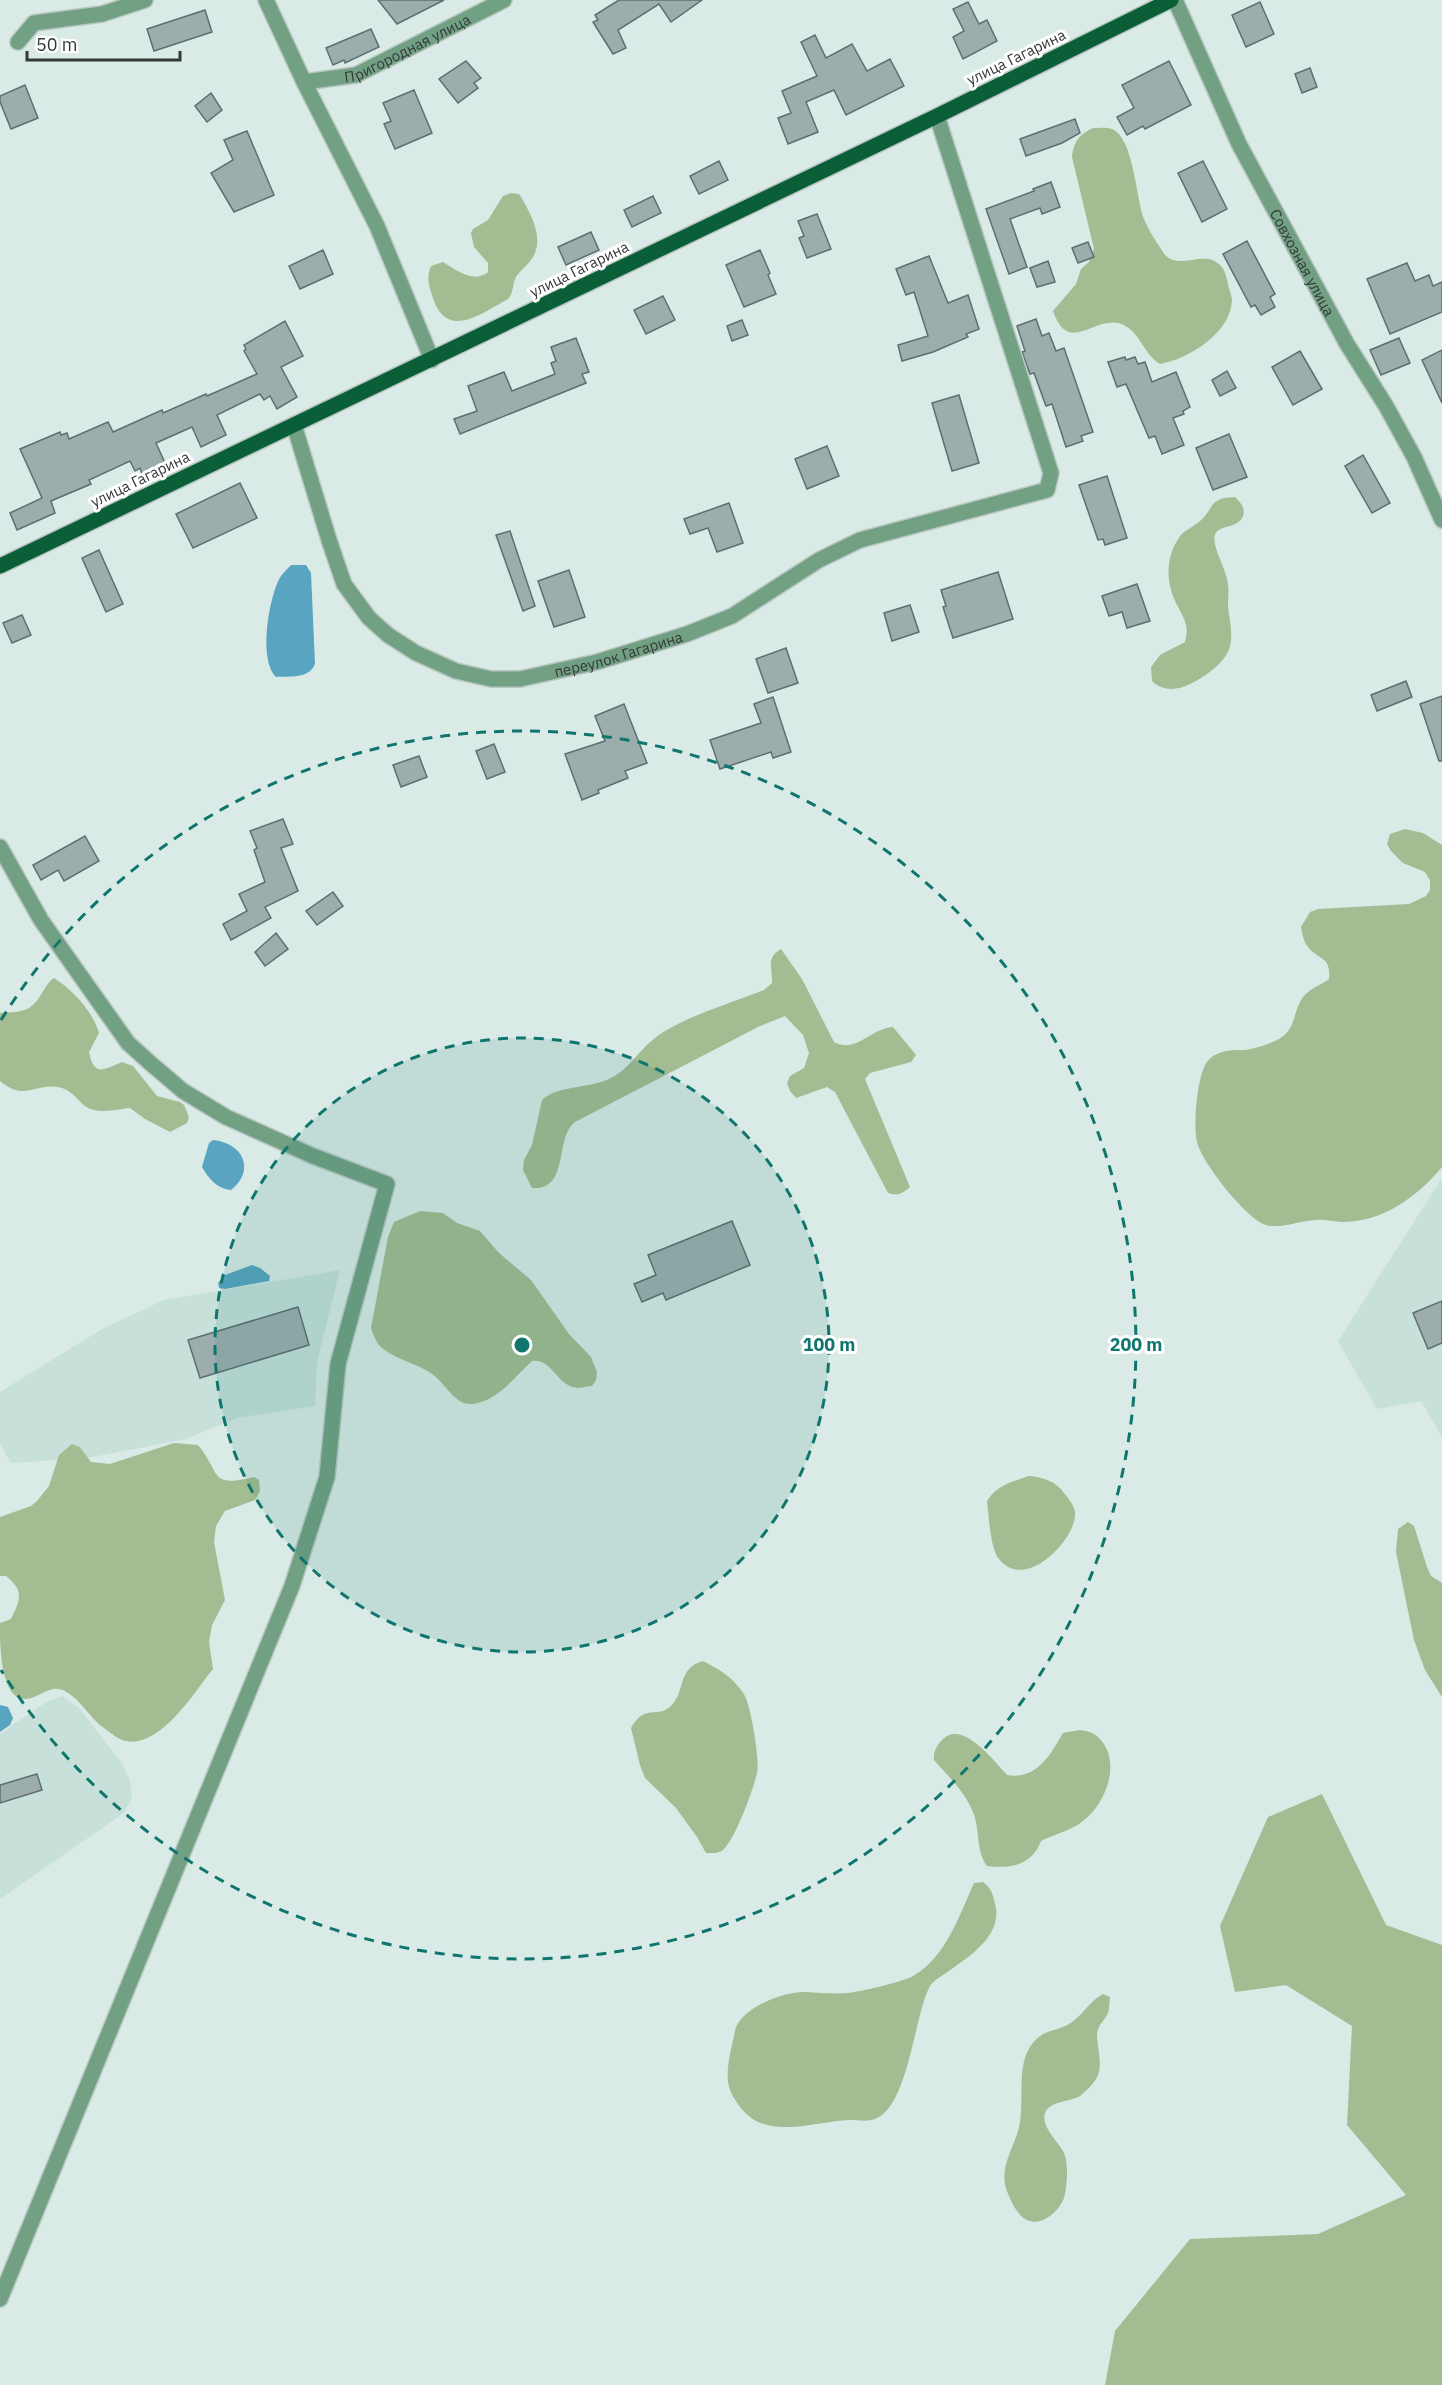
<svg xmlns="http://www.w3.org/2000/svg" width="1442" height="2385" font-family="'IBM Plex Sans',sans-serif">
	<rect width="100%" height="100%" fill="#daeae6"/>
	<g fill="#c7e0da">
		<path d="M1440,1181H1442V1437L1421,1401L1377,1409L1338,1341Z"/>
		<path d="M340,1270L317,1363L315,1406L237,1418L186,1439L87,1458L11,1463L0,1444V1392L102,1329L164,1300Z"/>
		<path d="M62,1696L79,1708L121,1762L130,1781L132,1798L124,1813L0,1899V1734L48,1701Z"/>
	</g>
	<g fill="#a3bc91">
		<path d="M1093,128C1099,128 1106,127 1112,129C1134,138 1136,199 1144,219C1149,232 1158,244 1165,255C1181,271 1205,248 1221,266C1226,272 1227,280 1229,288C1230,292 1232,297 1232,301C1230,334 1188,359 1160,364C1145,355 1141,336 1127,327C1098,308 1070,360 1053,311L1076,284L1081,269L1089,262L1094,249L1072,157C1074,141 1079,135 1093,128Z"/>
		<path d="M511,193L519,194C529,210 544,236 534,255C530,264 521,269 516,277C512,285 514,292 508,299C482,313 447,341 433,298C429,286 426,278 431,266L443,262C456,270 474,284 488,272V263L474,247L471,233L473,229L488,220L503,196Z"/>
		<path d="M1235,497C1243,504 1249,515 1237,523C1227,529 1211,526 1215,544C1218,558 1226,570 1228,584C1229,591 1228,599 1228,607C1229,617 1232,628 1231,639C1231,660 1206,676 1190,684C1176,691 1162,691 1152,681L1151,667L1160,655L1185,642C1190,625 1183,617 1176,603C1165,581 1166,556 1180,536C1185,530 1193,527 1199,522C1215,509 1207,498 1235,497Z"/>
		<path d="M1405,829L1423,833L1442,845V1167C1417,1197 1383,1222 1342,1222C1333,1222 1324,1219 1315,1220C1299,1221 1281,1229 1266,1225C1246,1219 1201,1161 1197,1142C1193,1127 1197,1075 1207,1062C1216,1050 1231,1050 1244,1050C1254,1049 1269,1044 1279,1039C1297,1028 1292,1013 1303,997C1309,989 1321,985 1329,979C1331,955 1319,961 1308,947C1304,942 1302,934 1301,927L1310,912L1318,909L1409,904L1426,896L1430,890V880L1425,872L1403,863L1391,851L1387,844L1390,834Z"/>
		<path d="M781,949L802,979L834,1042C856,1054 871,1028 893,1027L916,1055L911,1062L870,1073L865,1079L910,1187C902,1194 897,1196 888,1193L835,1092L827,1087L796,1098L790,1091L787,1083L790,1076L804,1068L809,1053L803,1035L785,1016L760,1026L575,1122C554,1138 570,1191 532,1188L523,1170L524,1160L532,1145L542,1100C557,1085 590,1089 611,1078C629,1069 639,1050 655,1038C678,1019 734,1002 764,990L772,983C773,969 765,958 781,949Z"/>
		<path d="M54,978C73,990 93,1012 99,1033L89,1052C94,1077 103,1070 122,1062L133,1066L157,1096L180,1102L184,1105L189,1117L187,1123L170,1132L145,1119L130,1108C119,1109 99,1114 88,1108C79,1103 73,1091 62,1088C35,1081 26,1103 0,1081V1013C11,1012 25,1013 33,1005C42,997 44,985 54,978Z"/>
		<path d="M420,1211L443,1213L457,1223L480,1231L499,1253L531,1280L569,1334L591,1357L597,1372L596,1380L592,1386C588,1386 582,1388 577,1388C557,1386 552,1358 532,1361C515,1377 496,1402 472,1404C456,1405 447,1387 436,1377C421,1364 398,1361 382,1348C376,1343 374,1336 371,1328L388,1237L394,1222Z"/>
		<path d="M174,1443L198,1445C222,1474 208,1488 254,1477L259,1480L260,1491L255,1500L225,1511L216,1526L214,1542L225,1600L212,1625L209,1642L213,1669C194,1692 157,1755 120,1739C114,1736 107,1730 101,1726C88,1715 81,1700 65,1691C51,1684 43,1695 31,1698C0,1707 0,1646 0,1623L11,1619C20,1600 25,1591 6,1576H0V1517L31,1506L37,1501L49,1486L59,1455L72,1444L80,1447L91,1462L110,1464Z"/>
		<path d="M1029,1476C1042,1477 1056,1481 1064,1493C1069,1499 1074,1505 1075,1513C1077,1538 1026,1593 999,1559C990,1548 989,1516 987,1501C997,1485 1012,1482 1029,1476Z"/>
		<path d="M1408,1522L1414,1526L1427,1567L1431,1576L1442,1583V1697L1425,1670L1414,1640L1396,1552L1398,1529Z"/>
		<path d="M703,1661C721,1670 735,1679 745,1696C751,1708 760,1760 757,1773C753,1790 736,1837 724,1849C719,1854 712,1853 706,1853L697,1837L676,1808L645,1778L640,1765L631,1728C645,1703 657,1719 671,1706C686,1691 677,1668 703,1661Z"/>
		<path d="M1080,1730C1085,1731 1093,1732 1097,1736C1123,1759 1107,1803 1083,1821C1072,1830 1055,1834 1041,1841C1032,1865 1011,1869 987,1866C976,1851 980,1832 974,1815C967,1794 949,1777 934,1760C933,1752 937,1745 943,1739C963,1720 994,1761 1007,1775C1037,1780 1050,1755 1063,1733Z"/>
		<path d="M1322,1794L1386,1925L1442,1945V2385H1105L1115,2331L1190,2239L1318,2234L1406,2195L1347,2125L1352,2026L1286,1985L1235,1992L1220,1926L1268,1817Z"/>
		<path d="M983,1882C991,1888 993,1894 995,1904C1004,1936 967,1958 946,1973C940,1977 931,1982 929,1988C914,2018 908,2107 875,2119C867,2122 858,2120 848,2120C833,2121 818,2124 803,2126C772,2129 751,2127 734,2098C724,2082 728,2065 731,2049C733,2042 734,2034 736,2027C745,2006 785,1991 806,1992C820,1993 833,1994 847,1993C860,1992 902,1982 913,1976C946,1957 959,1916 974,1883Z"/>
		<path d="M1103,1994L1110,1997C1109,2003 1110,2010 1107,2015C1103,2022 1098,2025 1097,2034C1097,2048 1104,2067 1096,2079C1093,2084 1085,2092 1080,2096C1070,2102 1049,2101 1045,2113C1041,2128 1058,2141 1064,2153C1069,2164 1067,2187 1064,2198C1058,2213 1040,2228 1025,2219C1016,2214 1007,2194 1005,2184C1001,2162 1017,2143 1020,2122C1025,2092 1013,2053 1043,2034C1051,2030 1061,2029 1069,2024C1082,2017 1089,2001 1103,1994Z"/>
	</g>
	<g fill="#58a4c1">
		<path d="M291,565H306L311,573L315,664C309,679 290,676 276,677C258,659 269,595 281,576C284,572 288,568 291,565Z"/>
		<path d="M213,1140C243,1143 256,1170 231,1190C217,1189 208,1178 202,1167L209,1143Z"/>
		<path d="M252,1265L260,1268L270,1276L269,1281L225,1289L219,1288L218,1283L225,1275Z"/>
		<path d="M0,1705L8,1707L13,1718L10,1725L0,1732Z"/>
	</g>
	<g fill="#9cadae" stroke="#5f6e6f" stroke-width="1.5">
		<path d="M378,0H444L397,24Z"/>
		<path d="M619,0H702L671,22L659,4L618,30L626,48L613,54L593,22L598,20L595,15Z"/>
		<path d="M968,2L979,24L987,20L997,41L963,59L953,37L964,31L953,9Z"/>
		<path d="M1260,2L1274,34L1246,47L1232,15Z"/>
		<path d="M205,10L212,32L154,51L147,29Z"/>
		<path d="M371,29L379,47L345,63L344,60L333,65L326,48Z"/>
		<path d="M815,35L826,58L852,44L867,71L890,59L904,86L846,115L834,90L806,102L818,132L788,144L778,118L791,113L782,91L817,76L801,42Z"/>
		<path d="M466,61L481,78L474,83L478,88L458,103L439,79Z"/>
		<path d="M1169,61L1191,105L1145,129L1143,126L1127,135L1117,117L1134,108L1122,85Z"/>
		<path d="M1310,68L1317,87L1302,93L1295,74Z"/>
		<path d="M25,85L38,118L11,129L0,102V96Z"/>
		<path d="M414,90L432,133L395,149L384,124L391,121L383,103Z"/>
		<path d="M211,93L222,110L207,122L195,106Z"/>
		<path d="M1075,119L1080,133L1062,143L1026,156L1020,139Z"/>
		<path d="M247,131L274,195L234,212L211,173L233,160L224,140Z"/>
		<path d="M719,161L728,180L699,194L690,176Z"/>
		<path d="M1203,161L1227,209L1202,222L1178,173Z"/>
		<path d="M1051,182L1060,207L1042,214L1040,208L1010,219L1027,267L1009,274L986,209L1034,191L1033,189Z"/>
		<path d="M653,196L661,213L632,227L624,210Z"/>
		<path d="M817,214L831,249L807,258L799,238L804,236L798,221Z"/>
		<path d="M591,232L599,250L566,265L558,247Z"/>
		<path d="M1247,241L1275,294L1270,297L1275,307L1261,315L1255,305L1251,307L1223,254Z"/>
		<path d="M1088,242L1094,257L1078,263L1072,248Z"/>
		<path d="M323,250L333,274L300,289L289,266Z"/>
		<path d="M760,250L770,273L768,275L776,294L744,307L726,265Z"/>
		<path d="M929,256L948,303L968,295L979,329L966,334L968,337L933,352L902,361L898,345L928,336L914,292L906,295L896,269Z"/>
		<path d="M1048,261L1055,282L1037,287L1030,268Z"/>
		<path d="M1407,263L1415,281L1429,275L1433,286L1442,282V312L1390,334L1367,279Z"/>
		<path d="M663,296L675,320L646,334L634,310Z"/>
		<path d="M1036,319L1042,336L1049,333L1056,351L1064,348L1093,432L1081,436L1083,441L1066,447L1052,404L1046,406L1034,373L1030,374L1022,352L1025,351L1017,326Z"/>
		<path d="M742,320L748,335L732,341L727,326Z"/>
		<path d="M285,321L303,356L281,367L297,397L277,409L270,396L264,400L260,394L217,415L226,435L201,447L192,427L156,443L165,463L142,474L140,468L135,471L130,461L89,480L91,484L51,501L55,513L17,530L10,513L42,498L20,449L60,432L61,435L67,433L69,439L108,422L113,432L162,410L163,413L206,394L207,396L257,374L244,351L246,349L244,345Z"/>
		<path d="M576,338L589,372L582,374L586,383L460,434L454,419L477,411L468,386L504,372L512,391L555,374L551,363L556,361L551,347Z"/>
		<path d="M1399,338L1410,363L1381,375L1370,350Z"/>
		<path d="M1442,350V403L1422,360Z"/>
		<path d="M1300,351L1322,389L1293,405L1272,367Z"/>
		<path d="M1125,357L1126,360L1135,357L1138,364L1145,362L1152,382L1176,372L1190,407L1183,411L1184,414L1173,418L1184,445L1162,454L1155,436L1149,438L1126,384L1117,387L1108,362Z"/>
		<path d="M1227,371L1236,388L1220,396L1212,380Z"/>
		<path d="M959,395L979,463L952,471L932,403Z"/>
		<path d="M1229,434L1247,477L1213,490L1196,448Z"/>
		<path d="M827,446L839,476L807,489L795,459Z"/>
		<path d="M1363,455L1390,503L1372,513L1345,466Z"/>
		<path d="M1107,476L1127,538L1105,545L1103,539L1098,540L1079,485Z"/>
		<path d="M240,483L257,518L193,548L176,514Z"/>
		<path d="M729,503L743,543L717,552L708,528L690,534L684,519Z"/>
		<path d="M510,531L535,606L523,611L496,535Z"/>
		<path d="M99,550L123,604L106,612L82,558Z"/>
		<path d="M569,570L585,617L554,627L538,581Z"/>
		<path d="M998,572L1013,619L953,638L943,607L946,606L941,590Z"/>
		<path d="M1137,584L1150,621L1127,628L1122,612L1109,616L1102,596Z"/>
		<path d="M910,605L919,632L892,641L884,613Z"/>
		<path d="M22,615L31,635L12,643L3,623Z"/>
		<path d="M786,648L798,683L768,693L756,659Z"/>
		<path d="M1406,681L1412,697L1377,711L1371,695Z"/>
		<path d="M1442,696V761H1439L1420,704Z"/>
		<path d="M773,697L791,752L773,758L771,752L720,769L710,740L761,723L754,704Z"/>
		<path d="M624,704L647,763L625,771L628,778L598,790L599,793L582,800L565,754L605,741L595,716Z"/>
		<path d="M494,744L505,772L487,779L476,751Z"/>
		<path d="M419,756L427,777L401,787L393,765Z"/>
		<path d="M283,819L293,844L281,848L298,891L265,907L271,918L231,940L223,924L247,911L239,894L265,882L254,850L257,848L250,831Z"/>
		<path d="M85,836L99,861L64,881L58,870L41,880L33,865Z"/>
		<path d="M333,892L343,906L317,925L306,911Z"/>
		<path d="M276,933L288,949L265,966L255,952Z"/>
		<path d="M732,1221L750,1265L666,1300L663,1293L642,1302L634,1284L656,1275L648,1255Z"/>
		<path d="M1442,1301V1343L1428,1349L1413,1313Z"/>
		<path d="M298,1307L309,1345L200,1378L188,1340Z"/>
		<path d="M37,1774L42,1790L0,1803V1785Z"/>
	</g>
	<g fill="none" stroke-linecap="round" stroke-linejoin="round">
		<defs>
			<g id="minor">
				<path d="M266,0L304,82L377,226L432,360"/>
				<path id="s1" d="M1175,0L1239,144L1347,344L1386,406L1414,457L1442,520"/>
				<path d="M18,42L34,23L102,14L145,0"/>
				<path id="s2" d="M304,82L356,75L504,0"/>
				<path id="s3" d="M294,425L329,540L344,584L369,618L388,635L416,653L456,671L491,679H520L597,662L687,634L732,616L819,560L860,540L1047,490L1051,473L937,116"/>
				<path d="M0,847L41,920L128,1043L149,1062L183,1091L226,1117L313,1156L387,1184L338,1364L327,1477L292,1586L0,2299"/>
			</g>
			<path id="major" d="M0,566L937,116L1171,0"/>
		</defs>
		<use href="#minor" stroke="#b9c7c3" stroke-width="18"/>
		<use href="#major" stroke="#b9c7c3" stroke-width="18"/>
		<use href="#minor" stroke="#72a082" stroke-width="15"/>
		<use href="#major" stroke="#0b5f38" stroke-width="15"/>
	</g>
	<circle cx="522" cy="1345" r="307" fill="#0f766e" fill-opacity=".12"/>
	<g fill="none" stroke="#0f766e" stroke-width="3" stroke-dasharray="10 8">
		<circle cx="522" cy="1345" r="307"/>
		<path d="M1 1020A614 614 0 1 1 1 1670"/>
	</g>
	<g text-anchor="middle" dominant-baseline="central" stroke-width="6" stroke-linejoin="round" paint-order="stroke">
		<g font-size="15" fill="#333938" stroke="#fff">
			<text stroke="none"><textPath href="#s2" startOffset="110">Пригородная улица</textPath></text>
			<text transform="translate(1016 57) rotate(-26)">улица Гагарина</text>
			<text stroke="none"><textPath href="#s1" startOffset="292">Совхозная улица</textPath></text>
			<text transform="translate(579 269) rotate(-26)">улица Гагарина</text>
			<text transform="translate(140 479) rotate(-26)">улица Гагарина</text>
			<text stroke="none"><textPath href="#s3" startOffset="478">переулок Гагарина</textPath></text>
		</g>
	</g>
	<circle cx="522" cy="1345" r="9" fill="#0f766e" stroke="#fff" stroke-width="3"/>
	<g font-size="18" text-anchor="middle" font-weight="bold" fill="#0f766e" stroke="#fff" stroke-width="6" stroke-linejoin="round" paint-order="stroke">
		<text x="829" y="1351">100 m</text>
		<text x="1136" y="1351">200 m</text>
	</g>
	<path d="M27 51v9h153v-9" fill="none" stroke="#333938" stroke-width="3"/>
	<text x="36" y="51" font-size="18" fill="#333938" stroke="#ffffff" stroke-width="4.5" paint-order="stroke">50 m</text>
</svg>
